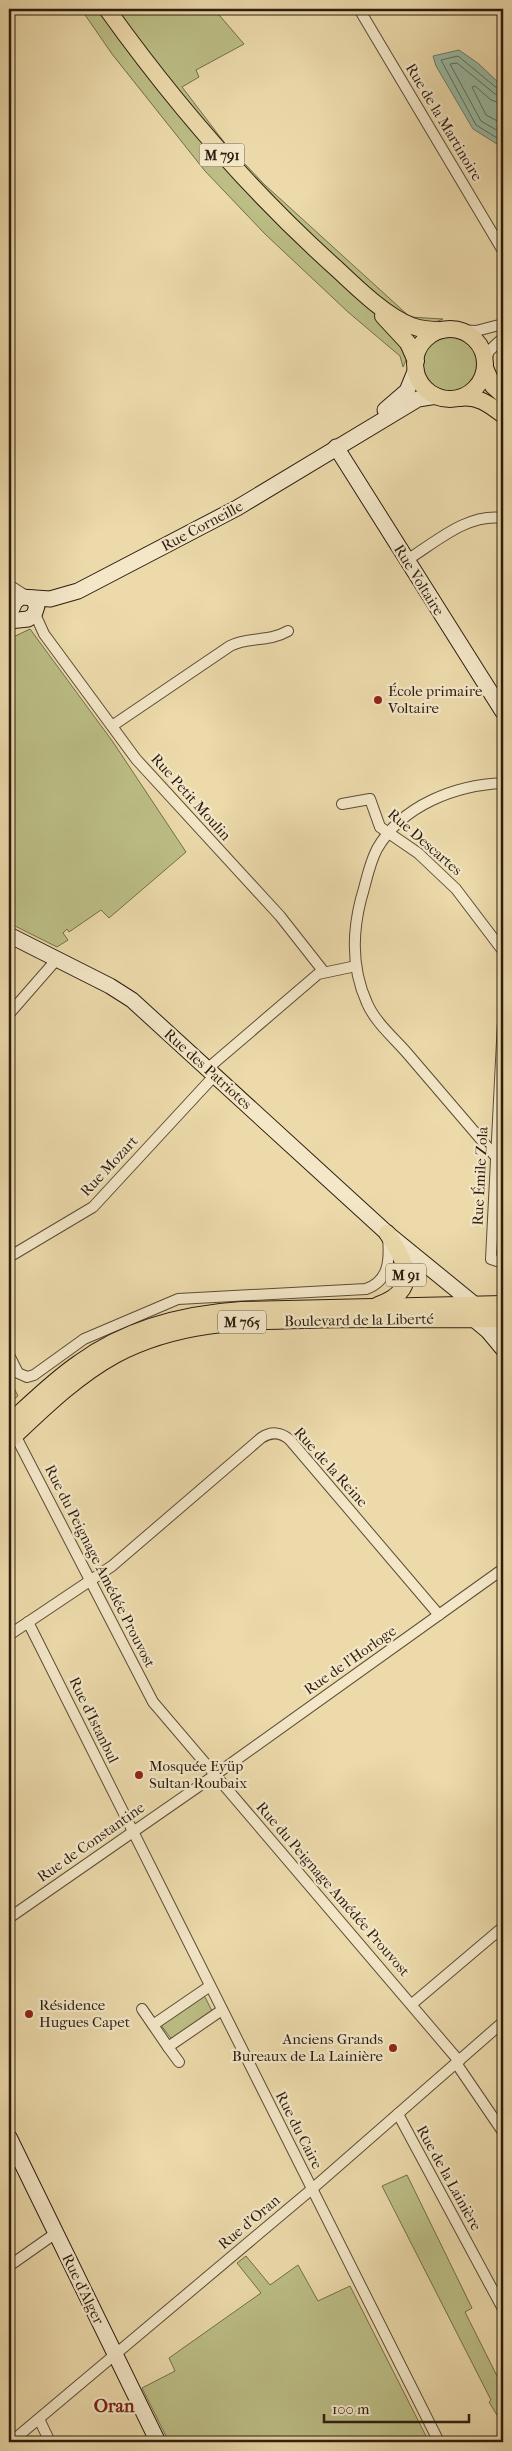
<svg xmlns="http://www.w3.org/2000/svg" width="512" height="2451" font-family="'IM FELL French Canon',serif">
	<rect width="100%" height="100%" fill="#ecdaab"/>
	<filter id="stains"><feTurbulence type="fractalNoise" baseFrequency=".004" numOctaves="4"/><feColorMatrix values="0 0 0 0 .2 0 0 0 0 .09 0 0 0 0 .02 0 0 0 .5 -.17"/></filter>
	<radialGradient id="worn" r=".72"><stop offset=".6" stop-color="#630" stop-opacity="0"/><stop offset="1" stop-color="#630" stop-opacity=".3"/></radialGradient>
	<g fill="#bcbe86" stroke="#746d4a">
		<path d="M81,9H214L244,44L196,70L199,77L182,87L224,142L265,185L410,317L443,319C417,329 414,343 403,367L400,356L348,312L265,234L205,171L112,54Z"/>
		<circle cx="451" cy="363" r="28"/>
		<path d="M30,629L113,742L186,852L109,918L101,910L69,932L67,929L63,933L68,940L57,947L9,923V859L11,857L9,854V639Z"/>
		<path d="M9,1378L18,1396L9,1403Z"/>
		<path d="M203,1993L213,2013L173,2041L160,2024Z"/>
		<path d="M407,2175L472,2308L465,2312L503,2388V2425L489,2402L491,2400L382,2186Z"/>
		<path d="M246,2256L270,2285L298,2265L318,2301L350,2286L429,2442H169L142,2388L175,2371L169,2358L261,2293L237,2263Z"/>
	</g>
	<path fill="#99bba6" stroke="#6d7b6a" d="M459,50L479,64L503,87V142L497,144L473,129L436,66L433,56Z"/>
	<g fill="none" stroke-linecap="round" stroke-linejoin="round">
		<g stroke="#626c5a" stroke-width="1">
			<path d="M503,90L498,89L458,56L441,60L476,125L497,138L503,137"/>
			<path d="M503,96L495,94L457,63L450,64L481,121L498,131H503"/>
			<path d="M503,104L491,100L475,86L472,87L486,115L503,124"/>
		</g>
		<defs>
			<g id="street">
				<path d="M359,9L503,251"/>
				<path d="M458,330L476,331L503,324"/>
				<path d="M485,363L489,351L503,338"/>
				<path d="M407,560C436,542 467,513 503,518"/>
				<path d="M9,585L26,596"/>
				<path d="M35,614L44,634L136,759L280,916L324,972"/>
				<path d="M112,726L230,646C249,636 267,643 288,631"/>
				<path d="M342,804L370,799L380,827L418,853L456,889L503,951"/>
				<path d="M9,1014L57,959"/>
				<path d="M503,1021L491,1259L503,1263"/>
				<path d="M207,1069L318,974L356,966"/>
				<path d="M496,1157C466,1122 437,1088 407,1053C394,1038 375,1022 367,1003C352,970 352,934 361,899C366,883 369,864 377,849C402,805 456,785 503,783"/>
				<path d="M9,1257L93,1207L215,1075"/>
				<path d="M9,1355L18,1373L27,1377L34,1375L84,1339L178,1299L366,1289C389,1281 390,1260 388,1238"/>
				<path d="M13,1431L153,1702L459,2061"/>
				<path d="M28,1622L439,2442"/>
				<path d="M9,1635L112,1566L261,1438C271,1431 281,1432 290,1440L439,1615"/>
				<path d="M9,1918L215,1775L503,1569"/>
				<path d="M210,1986L153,2025L168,2047L222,2010"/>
				<path d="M412,2004L503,1927"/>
				<path d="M142,2009L153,2025"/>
				<path d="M168,2047L179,2062"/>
				<path d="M456,2063L503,2132"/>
				<path d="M398,2114L503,2309"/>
				<path d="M9,2266L56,2233"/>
				<path d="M39,2419L50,2442"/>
				<path d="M11,2442L312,2189L503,2022"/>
			</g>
			<g id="secondary">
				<path d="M385,410L407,391L416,369"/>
				<path d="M336,447L503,712"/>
				<path d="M9,615L15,602L21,597L50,599L78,591L237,508L418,399L437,396"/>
				<path d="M9,621L28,619L34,615L37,606L32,598"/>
				<path d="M9,935L110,986L132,1000L387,1233L485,1313L503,1333"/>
				<path d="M469,1315L488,1331L503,1349"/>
				<path d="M9,2137L158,2442"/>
			</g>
			<g id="primary">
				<path d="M107,9C175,104 250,191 337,269C357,288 387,317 412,326C422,330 432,330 442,330"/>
				<path d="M383,316L408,343L416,361"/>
				<circle cx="450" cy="364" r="35"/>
				<path d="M485,368L493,386L503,395"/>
				<path d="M459,398C477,395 489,404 503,415"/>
				<path d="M378,1305C422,1290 405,1260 387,1233"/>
				<path d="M9,1423C31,1403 54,1380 79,1363C127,1328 182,1314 241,1310L503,1304"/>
				<path d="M9,1441C42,1410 75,1377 115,1355C175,1323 239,1321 306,1320C372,1318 438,1320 503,1319"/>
			</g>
		</defs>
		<use href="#street" stroke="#5c4c36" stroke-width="12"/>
		<use href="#secondary" stroke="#2c1c0f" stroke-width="17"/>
		<use href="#primary" stroke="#2c1c0f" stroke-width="18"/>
		<use href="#street" stroke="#f3e7c8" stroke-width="10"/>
		<use href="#secondary" stroke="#f3e7c8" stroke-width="15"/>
		<use href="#primary" stroke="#ecdaab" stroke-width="16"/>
	</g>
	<g fill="#8f2418" stroke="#f3e7c8" stroke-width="2">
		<circle cx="378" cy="700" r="5"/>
		<circle cx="139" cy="1775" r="5"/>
		<circle cx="29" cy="2014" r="5"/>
		<circle cx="393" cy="2048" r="5"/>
	</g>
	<g text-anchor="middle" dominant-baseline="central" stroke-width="4.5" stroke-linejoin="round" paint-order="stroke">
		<g fill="#f3e7c8" stroke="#685946" stroke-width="1">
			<rect x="199.5" y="143.5" width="45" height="23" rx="4"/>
			<rect x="386" y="1263.5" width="40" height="23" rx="4"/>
			<rect x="218" y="1310.5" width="48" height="23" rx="4"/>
		</g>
		<g font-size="14" font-weight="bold" fill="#2c1c0f">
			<text x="222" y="155">M 791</text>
			<text x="406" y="1275">M 91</text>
			<text x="242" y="1322">M 765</text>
		</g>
		<g font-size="15" fill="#2c1c0f" stroke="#f3e7c8">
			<text transform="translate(444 122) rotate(59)">Rue de la Martinoire</text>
			<text transform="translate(202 526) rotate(-28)">Rue Corneille</text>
			<text transform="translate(419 580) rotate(58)">Rue Voltaire</text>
			<text transform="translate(191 797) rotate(48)">Rue Petit Moulin</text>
			<text transform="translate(425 842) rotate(41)">Rue Descartes</text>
			<text transform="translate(208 1069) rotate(42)">Rue des Patriotes</text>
			<text transform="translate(109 1166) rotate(-47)">Rue Mozart</text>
			<text transform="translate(480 1176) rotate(-87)">Rue Émile Zola</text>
			<text transform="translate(359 1320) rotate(-1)">Boulevard de la Liberté</text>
			<text transform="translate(331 1467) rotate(48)">Rue de la Reine</text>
			<text transform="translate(100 1566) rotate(63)">Rue du Peignage Amédée Prouvost</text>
			<text transform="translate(350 1660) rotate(-35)">Rue de l'Horloge</text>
			<text transform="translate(94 1720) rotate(64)">Rue d'Istanbul</text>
			<text transform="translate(91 1842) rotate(-35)">Rue de Constantine</text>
			<text transform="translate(333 1889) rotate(49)">Rue du Peignage Amédée Prouvost</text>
			<text transform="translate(299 2130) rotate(63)">Rue du Caire</text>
			<text transform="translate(449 2178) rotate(61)">Rue de la Lainière</text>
			<text transform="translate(249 2222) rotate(-40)">Rue d'Oran</text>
			<text transform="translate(83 2289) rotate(64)">Rue d'Alger</text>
		</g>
		<g font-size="15" fill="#2c1c0f" stroke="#f3e7c8" text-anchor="start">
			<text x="388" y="691">École primaire<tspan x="388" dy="17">Voltaire</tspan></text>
			<text x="149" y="1766">Mosquée Eyüp<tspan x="149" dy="17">Sultan Roubaix</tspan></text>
			<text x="39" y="2005">Résidence<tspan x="39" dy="17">Hugues Capet</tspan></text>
			<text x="383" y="2039" text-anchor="end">Anciens Grands<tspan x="383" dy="17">Bureaux de La Lainière</tspan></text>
		</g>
		<g font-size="18" font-weight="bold" fill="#7a1f14" stroke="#f3e7c8">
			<text x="114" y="2406">Oran</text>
		</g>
	</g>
	<rect width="512" height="2451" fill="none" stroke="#ecdaab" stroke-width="30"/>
	<rect x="10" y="10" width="492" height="2431" fill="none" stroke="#2c1c0f" stroke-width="2.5"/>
	<rect x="15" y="15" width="482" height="2421" fill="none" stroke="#2c1c0f"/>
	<path d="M324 2414v8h145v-8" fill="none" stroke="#2c1c0f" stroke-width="2.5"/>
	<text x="332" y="2414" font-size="15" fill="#2c1c0f" stroke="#f3e7c8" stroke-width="4" paint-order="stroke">100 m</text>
	<rect width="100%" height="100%" filter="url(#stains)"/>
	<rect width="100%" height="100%" fill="url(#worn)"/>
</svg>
